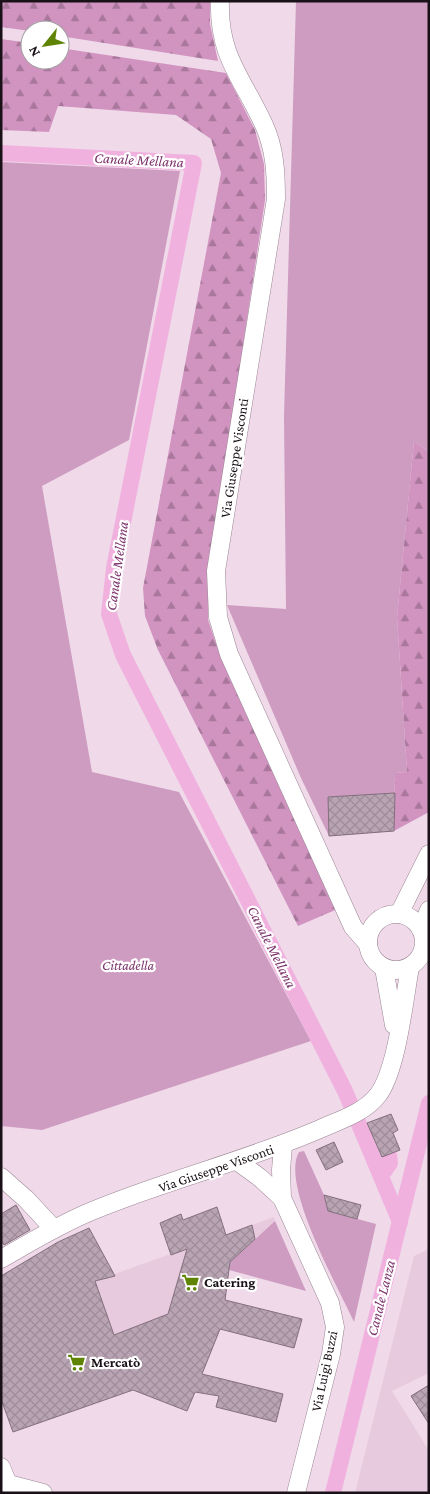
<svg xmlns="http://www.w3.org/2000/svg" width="430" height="1494" font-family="'Crimson Pro',serif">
	<defs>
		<pattern id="forest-firs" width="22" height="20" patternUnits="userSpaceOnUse" patternTransform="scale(1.25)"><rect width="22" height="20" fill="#d194c1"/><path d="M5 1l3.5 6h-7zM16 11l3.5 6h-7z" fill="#a9779c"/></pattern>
		<pattern id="building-cross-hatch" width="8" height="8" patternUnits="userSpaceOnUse" patternTransform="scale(1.25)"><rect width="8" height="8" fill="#b9a4b3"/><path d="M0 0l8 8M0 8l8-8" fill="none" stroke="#9e8c99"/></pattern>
	</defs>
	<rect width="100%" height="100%" fill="#f0d9e9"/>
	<g fill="#e8cadf">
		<path d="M274,1217L275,1221L230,1262L221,1327L187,1411L142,1393L167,1314L114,1335L95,1281Z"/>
		<path d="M429,1249V1373L392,1391L429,1451V1493H355L414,1256Z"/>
	</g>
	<g fill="#cd9cc0">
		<path d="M296,1H429V452L414,441L397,617L407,772L395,773L394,831L329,836L301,778L227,605L286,609L284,416Z"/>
		<path d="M1,162L180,171L129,440L42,486L92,772L179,792L311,1041L42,1130L1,1126Z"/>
		<path d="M304,1151L324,1195L328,1211L376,1224L354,1322C338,1287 280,1184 299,1152Z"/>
		<path d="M275,1221L306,1291L229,1270L230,1262Z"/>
	</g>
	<g fill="url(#forest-firs)">
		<path d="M1,1H210V24L218,61L60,36V30L30,31L1,27Z"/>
		<path d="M1,39L30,43V60H60V48L226,73L255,130L264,164L265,200L209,571L208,620L221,658L340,908L298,926L158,650L145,616L143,588L221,173L211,139L176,115L58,106L49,132L1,130Z"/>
		<path d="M414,441L429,452V812L394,831L395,773L407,772L397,617Z"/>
	</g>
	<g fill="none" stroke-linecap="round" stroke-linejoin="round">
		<g stroke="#f0b1df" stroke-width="16">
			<path d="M1,153L194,163L114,568L109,614L123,655L345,1091L400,1222"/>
			<path d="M381,1176L390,1163L389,1155"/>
			<path d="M333,1493L429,1103"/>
		</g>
	</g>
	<g fill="url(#building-cross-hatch)" stroke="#836f7d">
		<path d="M395,793L394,831L329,836L328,797Z"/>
		<path d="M391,1114L398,1130L393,1133L400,1150L382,1157L367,1123Z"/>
		<path d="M334,1142L343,1162L326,1170L316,1150Z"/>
		<path d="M324,1195L361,1205L357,1219L328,1211Z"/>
		<path d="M16,1205L30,1230L4,1245L1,1240V1214Z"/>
		<path d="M217,1207L226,1235L252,1225L255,1239L230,1262L225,1300L302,1319L294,1348L220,1329L202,1374L283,1394L276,1422L216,1407L219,1396L195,1392L187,1411L133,1390L13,1432L1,1399V1276L58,1242L89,1228L115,1276L95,1281L114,1335L168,1314L187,1249L171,1255L160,1223L181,1214L183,1220Z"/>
		<path d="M429,1385V1424L411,1396Z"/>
	</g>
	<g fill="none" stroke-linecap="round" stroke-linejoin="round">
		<defs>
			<g id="minor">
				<path d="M220,1C218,56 243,79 264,125C275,149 276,173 276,199L216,571L218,617L229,654L353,927L368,944"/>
				<path d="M399,914L429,854"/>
				<circle cx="396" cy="942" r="28"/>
				<path d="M421,930L429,910"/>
				<path d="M384,968L394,1025"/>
				<path d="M283,1145L281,1170L282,1198L330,1303L335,1327L331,1354L296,1493"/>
				<path d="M237,1161L259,1177L282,1198"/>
				<path d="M1,1177L26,1199L54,1229"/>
				<path d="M1,1259C31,1242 60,1224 92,1211C166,1180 246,1161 320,1129C340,1120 364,1113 378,1095C397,1070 404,1000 410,967"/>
				<path d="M1,1467L8,1484"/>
				<path d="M1,1482L43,1493"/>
			</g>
		</defs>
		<use href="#minor" stroke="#9b8695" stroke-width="19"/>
		<use href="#minor" stroke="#fff" stroke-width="18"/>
	</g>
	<defs>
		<symbol id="supermarket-bare" viewBox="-9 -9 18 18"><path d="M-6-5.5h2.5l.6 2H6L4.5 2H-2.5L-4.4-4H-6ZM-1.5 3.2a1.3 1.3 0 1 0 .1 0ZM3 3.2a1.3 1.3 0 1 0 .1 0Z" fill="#5f8404" stroke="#fff" stroke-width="2.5" paint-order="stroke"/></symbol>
	</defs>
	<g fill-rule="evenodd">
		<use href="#supermarket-bare" x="178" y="1270" width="25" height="25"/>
		<use href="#supermarket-bare" x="64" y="1350" width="25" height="25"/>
	</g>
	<g text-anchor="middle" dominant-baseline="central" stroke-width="4.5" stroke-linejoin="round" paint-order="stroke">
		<g font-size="14" fill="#191117" stroke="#fff">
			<text transform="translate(234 458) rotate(-81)">Via Giuseppe Visconti</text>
			<text transform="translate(216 1168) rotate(-19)">Via Giuseppe Visconti</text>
			<text transform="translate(324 1371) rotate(-78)">Via Luigi Buzzi</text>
		</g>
		<g font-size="14" font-style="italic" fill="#7d356d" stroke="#fff">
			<text x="128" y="965">Cittadella</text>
		</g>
		<g font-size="14" font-weight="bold" fill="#191117" stroke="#fff" text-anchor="start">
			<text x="204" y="1282">Catering</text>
			<text x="91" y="1362">Mercatò</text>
		</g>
		<g font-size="15" font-style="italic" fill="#7c346d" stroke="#fff">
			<text transform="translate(139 160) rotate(3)">Canale Mellana</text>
			<text transform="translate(117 566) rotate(-82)">Canale Mellana</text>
			<text transform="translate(272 947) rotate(63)">Canale Mellana</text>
			<text transform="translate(381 1298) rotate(-76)">Canale Lanza</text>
		</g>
	</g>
	<rect width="430" height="1494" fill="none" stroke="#191117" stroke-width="5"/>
	<g transform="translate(45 45) rotate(240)"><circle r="24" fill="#ffffff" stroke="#a3a0a2"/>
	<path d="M0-4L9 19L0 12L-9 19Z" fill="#5f8404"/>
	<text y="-8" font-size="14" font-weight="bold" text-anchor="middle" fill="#191117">N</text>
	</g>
</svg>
